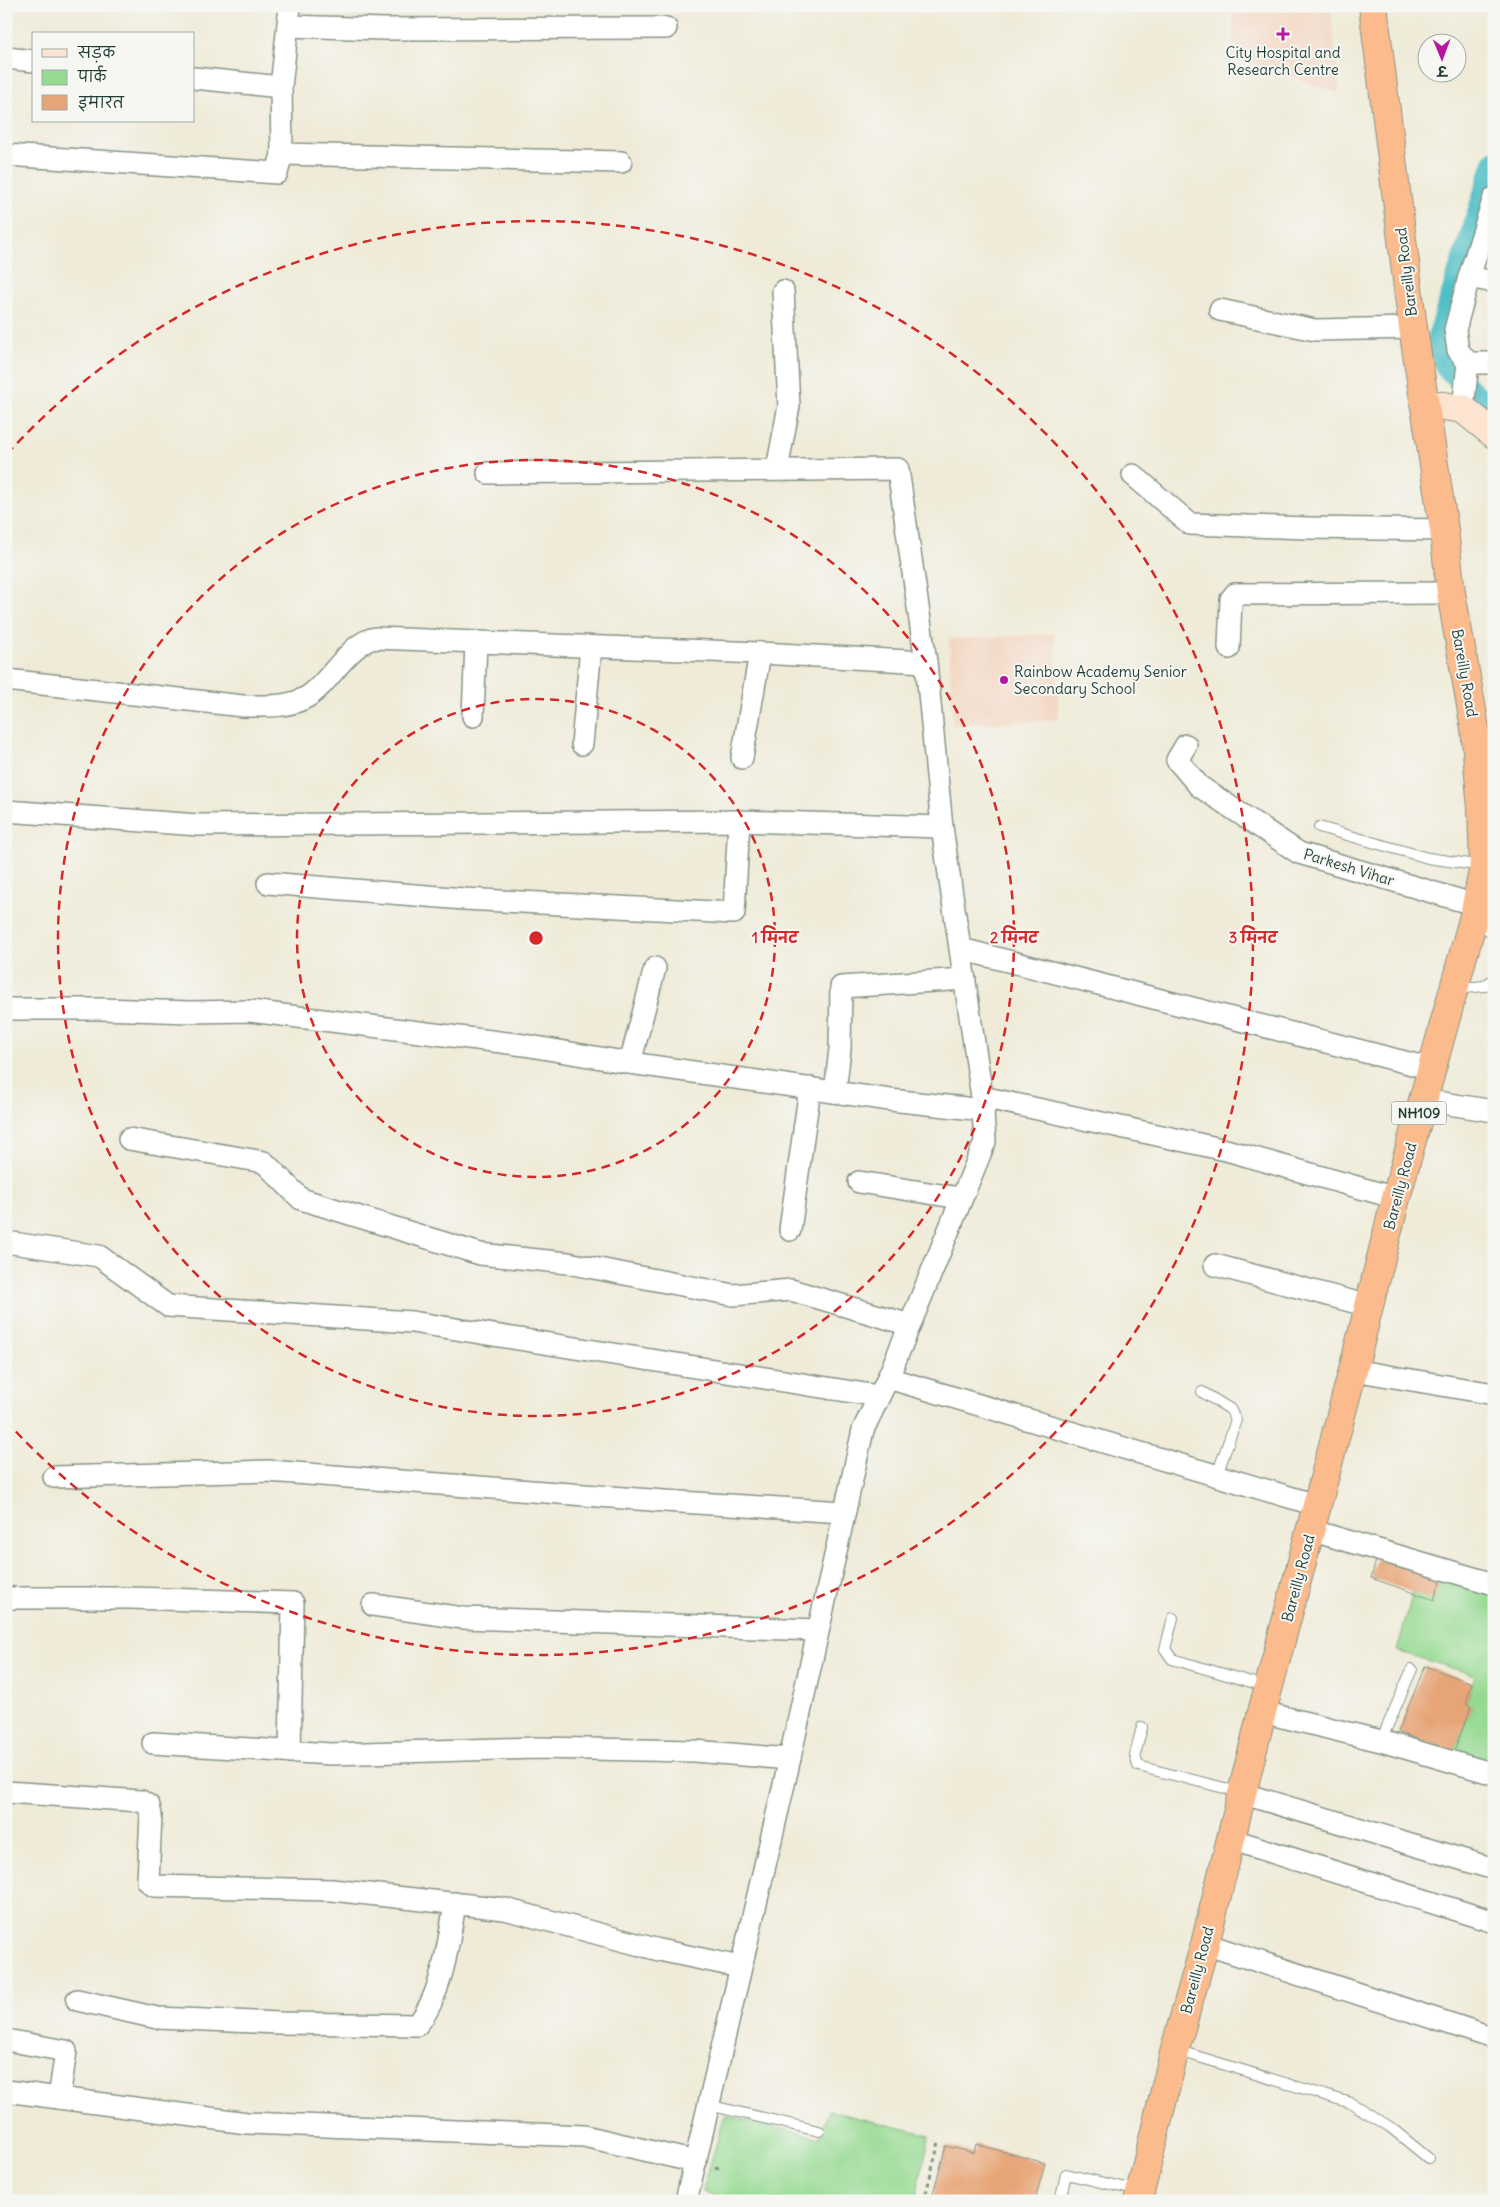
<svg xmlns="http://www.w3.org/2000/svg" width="1500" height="2207" font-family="Delius,'Playpen Sans Deva',sans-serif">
	<rect width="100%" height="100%" fill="#f6f6f2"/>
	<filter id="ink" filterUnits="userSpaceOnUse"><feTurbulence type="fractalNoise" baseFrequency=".02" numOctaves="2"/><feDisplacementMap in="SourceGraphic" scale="10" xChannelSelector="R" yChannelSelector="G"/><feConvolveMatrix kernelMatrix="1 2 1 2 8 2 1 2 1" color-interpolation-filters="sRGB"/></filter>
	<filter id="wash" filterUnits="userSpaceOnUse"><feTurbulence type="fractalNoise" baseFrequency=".0096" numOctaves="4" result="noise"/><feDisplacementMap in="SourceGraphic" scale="20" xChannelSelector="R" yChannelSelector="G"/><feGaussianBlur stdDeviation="1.12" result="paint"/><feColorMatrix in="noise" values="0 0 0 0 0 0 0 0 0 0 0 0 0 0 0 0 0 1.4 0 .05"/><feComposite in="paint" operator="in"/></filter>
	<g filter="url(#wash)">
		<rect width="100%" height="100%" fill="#efebd8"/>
		<g fill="#f3d4bf">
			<path d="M1233,6H1313L1331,11L1339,93L1234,57Z"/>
			<path d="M1055,634L1059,720L953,725L949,639Z"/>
		</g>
		<g fill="#96da92" stroke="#5a8c63">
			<path d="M1441,1579L1494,1595V1765L1453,1753L1472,1706L1466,1703L1475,1675L1397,1651L1413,1592Z"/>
			<path d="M829,2111L930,2135L915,2201H740L702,2192L725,2115L819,2138Z"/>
		</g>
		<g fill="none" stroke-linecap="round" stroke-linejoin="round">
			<path stroke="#50bfc6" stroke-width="21" d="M1494,161L1436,342L1446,368L1494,409"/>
		</g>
		<g id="blocks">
			<g fill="#e7a476">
				<path d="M1378,1554L1441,1579L1434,1600L1371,1578Z"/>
				<path d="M1425,1666L1472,1683L1466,1703L1472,1706L1453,1753L1398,1732Z"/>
				<path d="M976,2144L1045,2163L1035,2201H931L946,2146L974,2153Z"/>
			</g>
		</g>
	</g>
	<g filter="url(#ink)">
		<use href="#blocks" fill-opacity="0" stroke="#879486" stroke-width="1"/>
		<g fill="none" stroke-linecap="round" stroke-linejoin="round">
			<defs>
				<g id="service">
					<path d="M1319,827L1428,858L1483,866"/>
					<path d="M1477,918L1494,936"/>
					<path d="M1455,989L1484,986L1494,979"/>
					<path d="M1202,1392L1230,1409L1236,1420L1217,1475"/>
					<path d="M1173,1618L1165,1649L1172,1659L1268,1687"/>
					<path d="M1142,1727L1135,1755L1138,1766L1240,1792"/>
					<path d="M1381,1741L1412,1669"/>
					<path d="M1176,2050L1351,2103L1390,2127L1428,2158"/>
					<path d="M708,2105L819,2131"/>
					<path d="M1060,2201L1066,2174L1139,2191"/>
				</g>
				<g id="minor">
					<path d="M290,6L281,87L282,154L621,162"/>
					<path d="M288,26L384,29L666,28"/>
					<path d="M6,58L34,61"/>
					<path d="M194,78L281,87"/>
					<path d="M6,155L277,173L282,154"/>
					<path d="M1469,277L1494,282"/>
					<path d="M1220,310L1315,330L1413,328"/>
					<path d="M1468,363H1494"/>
					<path d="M1463,409L1468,363L1458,350L1455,330L1469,277L1494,198"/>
					<path d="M777,469L789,406L783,291"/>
					<path d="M488,473L898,469L926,662L942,827L982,1097L985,1142L888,1378L863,1430L785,1780L686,2201"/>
					<path d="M1133,475L1190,524L1309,528L1444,530"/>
					<path d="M1229,648L1231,599L1235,594L1451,593"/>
					<path d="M6,680L243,706C264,706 288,708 307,697C329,684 350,641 376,638L760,653L926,662"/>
					<path d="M473,716L476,643"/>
					<path d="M582,744L591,647"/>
					<path d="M1186,745L1177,760L1199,786L1299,853L1476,905"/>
					<path d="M742,758L760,653"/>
					<path d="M6,811L198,825L739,821L942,827"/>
					<path d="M268,883L464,899L734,913L739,821"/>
					<path d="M961,949L1432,1069"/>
					<path d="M6,1009H101L190,1012L250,1011L524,1045L630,1063L890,1100L984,1110"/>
					<path d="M630,1063L655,968"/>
					<path d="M835,1092L840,1049L841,987L965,979"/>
					<path d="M982,1097L1226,1150L1396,1198"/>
					<path d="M1423,1100L1494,1111"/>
					<path d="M129,1139L264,1162L301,1199L480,1254L568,1263L733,1295L791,1290L910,1325"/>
					<path d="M859,1182L960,1198"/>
					<path d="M790,1230L810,1088"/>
					<path d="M6,1242L99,1256L168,1306L412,1322L878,1396"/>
					<path d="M1215,1265L1369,1306"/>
					<path d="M1353,1370L1494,1394"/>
					<path d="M888,1378L1316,1505"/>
					<path d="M54,1477L268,1471L664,1501L844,1512"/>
					<path d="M1310,1530L1494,1584"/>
					<path d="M6,1598H130L293,1603L290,1752"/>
					<path d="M373,1605L463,1618L818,1630"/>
					<path d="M1262,1712L1381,1741L1494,1774"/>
					<path d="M153,1743L331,1754L537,1748L694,1751L790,1759"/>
					<path d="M6,1792L141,1801L149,1806L151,1815L148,1881L154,1886L332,1890L505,1909L659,1950L740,1967"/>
					<path d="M1241,1793L1494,1869"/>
					<path d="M1230,1839L1494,1922"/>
					<path d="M1205,1944L1494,2038"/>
					<path d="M77,2000L157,2018L281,2023L417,2025C442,1996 449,1941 455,1903"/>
					<path d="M6,2040L66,2051L59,2098"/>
					<path d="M6,2091L247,2123L584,2136L696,2162"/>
				</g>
				<path id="secondary" d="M1424,403L1463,409L1494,434"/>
				<path id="trunk" d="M1138,2201L1175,2049L1205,1944L1262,1712L1353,1370L1396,1198L1474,916L1484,866L1482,810L1475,728L1451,593L1444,530L1413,328L1373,6"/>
			</defs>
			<use href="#service" stroke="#879486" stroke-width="12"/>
			<use href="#minor" stroke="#879486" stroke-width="24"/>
			<use href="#secondary" stroke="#879486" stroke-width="30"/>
			<use href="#trunk" stroke="#879486" stroke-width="30"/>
			<g stroke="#879486" stroke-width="3" stroke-dasharray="4 4" stroke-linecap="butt">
				<path d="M715,2167L723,2169"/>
				<path d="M924,2201L939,2142"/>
			</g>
			<use href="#service" stroke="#fff" stroke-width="10"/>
			<use href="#minor" stroke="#fff" stroke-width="21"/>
			<use href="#secondary" stroke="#fde4d1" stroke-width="28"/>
			<use href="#trunk" stroke="#fbbb8d" stroke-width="28"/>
		</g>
	</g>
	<g fill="none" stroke="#d62828" stroke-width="2.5" stroke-dasharray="9 6">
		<circle cx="536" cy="938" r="239"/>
		<circle cx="536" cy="938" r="478"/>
		<path d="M7 454A717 717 0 1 1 7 1422"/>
	</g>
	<g fill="#b5179e" stroke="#f6f6f2" stroke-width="2">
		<path d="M1280.5 26.5h5v5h5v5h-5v5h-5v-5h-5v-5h5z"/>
		<circle cx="1004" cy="680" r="5"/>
	</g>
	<g text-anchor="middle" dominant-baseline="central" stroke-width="4" stroke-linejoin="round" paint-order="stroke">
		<rect fill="#f6f6f2" stroke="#60746d" stroke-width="1" x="1391.5" y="1101.5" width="55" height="23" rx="4"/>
		<g font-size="14" font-weight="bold" fill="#1f3d34">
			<text x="1419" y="1113">NH109</text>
		</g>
		<g font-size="15" fill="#1f3d34" stroke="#f6f6f2">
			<text x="1283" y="52">City Hospital and<tspan x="1283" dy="17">Research Centre</tspan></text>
			<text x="1014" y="671" text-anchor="start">Rainbow Academy Senior<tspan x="1014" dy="17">Secondary School</tspan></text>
		</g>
		<g font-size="15" fill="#1f3d34" stroke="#f6f6f2">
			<text transform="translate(1406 272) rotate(-97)">Bareilly Road</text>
			<text transform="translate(1465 673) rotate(80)">Bareilly Road</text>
			<text transform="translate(1349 867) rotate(17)">Parkesh Vihar</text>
			<text transform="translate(1400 1186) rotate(-75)">Bareilly Road</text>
			<text transform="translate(1298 1578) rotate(-75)">Bareilly Road</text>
			<text transform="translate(1197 1970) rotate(-75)">Bareilly Road</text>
		</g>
	</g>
	<circle cx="536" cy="938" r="8" fill="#d62828" stroke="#f6f6f2" stroke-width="2.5"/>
	<g font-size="15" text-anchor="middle" font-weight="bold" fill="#d62828" stroke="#f6f6f2" stroke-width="4" stroke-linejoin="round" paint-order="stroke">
		<text x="775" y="943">1 मिनट</text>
		<text x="1014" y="943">2 मिनट</text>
		<text x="1253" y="943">3 मिनट</text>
	</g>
	<rect width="1500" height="2207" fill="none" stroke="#f6f6f2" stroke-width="25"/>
	<rect x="32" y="32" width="162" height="90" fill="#f6f6f2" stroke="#a0aca6"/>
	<rect x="42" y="49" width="25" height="8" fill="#fde4d1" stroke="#a0aca6"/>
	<text x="78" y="58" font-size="15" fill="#1f3d34">सड़क</text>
	<rect x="42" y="70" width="25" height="15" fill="#96da92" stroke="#a0aca6"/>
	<text x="78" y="82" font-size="15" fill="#1f3d34">पार्क</text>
	<rect x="42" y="95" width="25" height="15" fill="#e7a476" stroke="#a0aca6"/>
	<text x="78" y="108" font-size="15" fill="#1f3d34">इमारत</text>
	<g transform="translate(1442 58) rotate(179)"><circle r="24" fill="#f6f6f2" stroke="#a0aca6"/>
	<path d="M0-4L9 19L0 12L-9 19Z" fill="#b5179e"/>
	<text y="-8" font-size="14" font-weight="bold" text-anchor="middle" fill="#1f3d34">उ</text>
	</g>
</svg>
